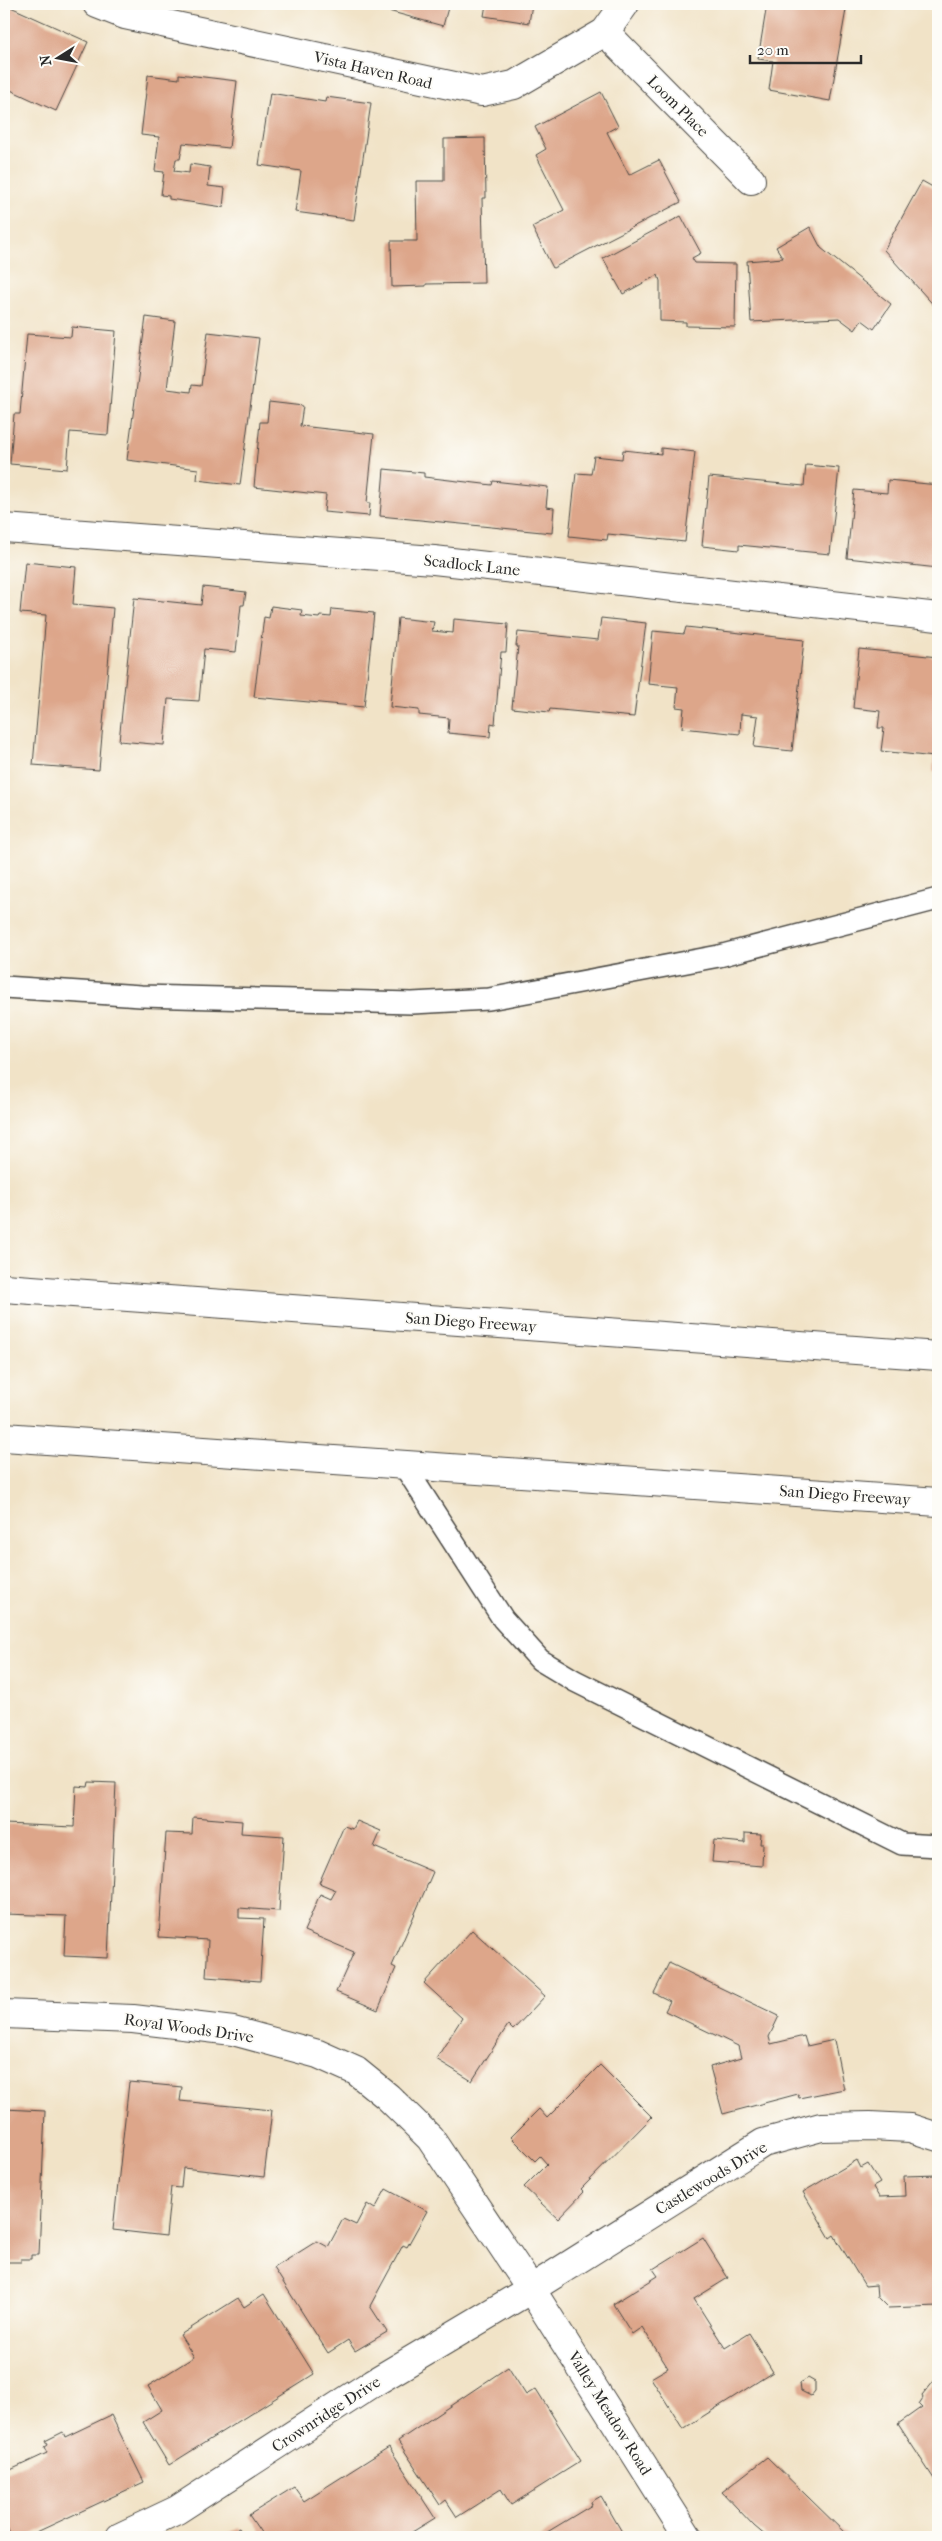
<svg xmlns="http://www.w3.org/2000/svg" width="942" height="2541" font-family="'IM FELL French Canon',serif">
	<rect width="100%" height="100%" fill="#fdfcf7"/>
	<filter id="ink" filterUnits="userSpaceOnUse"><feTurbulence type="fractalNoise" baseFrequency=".02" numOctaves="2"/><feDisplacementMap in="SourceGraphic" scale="10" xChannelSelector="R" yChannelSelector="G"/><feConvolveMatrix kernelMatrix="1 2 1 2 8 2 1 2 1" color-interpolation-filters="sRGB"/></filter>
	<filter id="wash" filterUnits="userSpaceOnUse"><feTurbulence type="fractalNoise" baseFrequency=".0096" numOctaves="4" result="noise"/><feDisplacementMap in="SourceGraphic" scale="20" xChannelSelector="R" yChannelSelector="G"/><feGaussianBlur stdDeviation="1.12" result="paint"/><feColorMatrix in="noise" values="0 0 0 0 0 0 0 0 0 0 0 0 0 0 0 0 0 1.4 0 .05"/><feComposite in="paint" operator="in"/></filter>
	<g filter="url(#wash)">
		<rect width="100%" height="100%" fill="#f1e3c7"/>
		<g id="blocks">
			<g fill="#dda68a">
				<path d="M4,4L88,42L56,111L4,87V78L7,70L4,68Z"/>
				<path d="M363,4H449L443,26Z"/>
				<path d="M486,4H532L529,23L484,16Z"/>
				<path d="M767,4H847L830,101L769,90L773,61L758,59Z"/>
				<path d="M179,74L237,81L229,148L183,143L180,159H176L174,171L189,173L190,164L210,167L208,186L225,188L223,207L169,199V196L161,195L164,172L155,171L159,137L141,135L148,75L179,79Z"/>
				<path d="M601,92L618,126L607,132L629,175L659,160L681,202L553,268L532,227L564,210L536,155L546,149L535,127Z"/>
				<path d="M270,93L325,102L326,97L371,103L354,220L295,212L301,171L259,165Z"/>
				<path d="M485,138L486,198H482L484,283L426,284V286L392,287L391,241H417L416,181H444V139Z"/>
				<path d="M922,181L938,190V310L884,250Z"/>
				<path d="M681,216L701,253L692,258L695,263L736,264L735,327L686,326V322L660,321V281L658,275L623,294L603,258Z"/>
				<path d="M810,227L821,248L891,304L874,329L862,320L855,330L839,318L751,322L747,261L783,258L776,247Z"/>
				<path d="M146,317L175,321L167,389L191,392L192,385L201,386L208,332L259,338L240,485L197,480L198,469L127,460Z"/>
				<path d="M72,327L116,331L108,435L70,432L67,469L10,464L14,414H20L27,334L71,337Z"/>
				<path d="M269,402L303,406L300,426L374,434L367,503H370L369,516L324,512L326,495L254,487L260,422H267Z"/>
				<path d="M661,448L695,452L685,542L608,534L607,540L569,536L576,473L591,474L594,456L622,459L623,450L661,454Z"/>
				<path d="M806,465L839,468L830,554L739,545V550L702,546L709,477L804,486Z"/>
				<path d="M384,469L424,473V477L492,485L493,481L548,487L546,507L554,508L552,533L380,516Z"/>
				<path d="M888,480L938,485V568L847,558L854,490L887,493Z"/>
				<path d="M25,562L76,567L73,604L113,608L99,770L33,765L46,615L20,613Z"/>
				<path d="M203,587L246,592L244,605H241L236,652L204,649L199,701L168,699L164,745L119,741L134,598L201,605Z"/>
				<path d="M271,606L302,610L301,616L319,618L320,616L331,617L332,609L374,613L364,707L254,697L264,617L269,618Z"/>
				<path d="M398,618L434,622L432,631L453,633L454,619L508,624L506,652H501L495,724L491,723L490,737L448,733L449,718L419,715V710L390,707Z"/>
				<path d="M601,618L646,623L634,717L550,709L549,712L512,708L518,646H516L518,632L598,640Z"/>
				<path d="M686,627L804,640L792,751L754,747L758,716L741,714L740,734L682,728L684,708L676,707L678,687L648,684L653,631L684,634Z"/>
				<path d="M859,649L938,657V772H933L934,757L881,751L884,728H878L880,711L853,708Z"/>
				<path d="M89,1782L116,1783L108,1958L64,1956L66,1916L4,1914V1824L74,1827L76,1786L88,1787Z"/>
				<path d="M193,1817L242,1821L241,1833L284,1836L279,1911L239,1908V1918L264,1919L260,1981L206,1977L208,1940L159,1937L166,1833L192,1834Z"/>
				<path d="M357,1821L381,1831L374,1847L433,1872L392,1966L396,1968L378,2010L336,1992L354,1952L304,1931L320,1894L331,1899L336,1890L319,1883L344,1826L353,1829Z"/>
				<path d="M745,1833L761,1834L760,1844H763L762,1866L712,1862L714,1840L745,1843Z"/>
				<path d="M472,1930L545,1996L513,2030L508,2025L472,2081L436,2059L462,2018L424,1983Z"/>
				<path d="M669,1963L779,2016L769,2037L771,2044L804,2036L807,2046L834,2040L844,2089L799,2098L798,2094L723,2114L710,2067L741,2058L738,2046L665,2011L670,2001L654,1993Z"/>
				<path d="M600,2065L652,2117L581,2189L584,2192L558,2219L524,2187L547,2164L540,2156L535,2161L511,2137L539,2109L547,2118Z"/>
				<path d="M129,2082L182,2087L180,2101L272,2110L264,2177L183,2168L181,2188L171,2187L166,2236L113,2230Z"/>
				<path d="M4,2109L45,2111L39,2255H31V2259H21V2262H4Z"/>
				<path d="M857,2160L861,2168L868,2164L880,2183L873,2187L879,2197L905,2196L904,2176L938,2175V2306L888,2308L877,2297L876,2285L865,2286L834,2235L830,2238L803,2192Z"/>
				<path d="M386,2189L427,2211L407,2247L403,2245L370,2306L387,2332L355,2351L348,2340L328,2353L274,2268L317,2241L328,2247L343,2219L356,2225L367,2204L375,2209Z"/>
				<path d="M703,2238L728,2278L694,2299L725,2348L749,2333L773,2372L683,2429L651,2378L668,2368L642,2327L632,2334L613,2304L658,2276L653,2269Z"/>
				<path d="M264,2294L314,2374L169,2465L143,2422L162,2410L148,2386L194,2357L180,2335L238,2298L244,2307Z"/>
				<path d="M508,2367L526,2395L536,2389L581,2461L511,2505L501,2489L457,2517L446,2500L440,2505L398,2441Z"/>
				<path d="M938,2376V2485L898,2424L922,2407L919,2404L923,2398L922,2396Z"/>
				<path d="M808,2378L815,2382V2391L811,2396L801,2391L800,2383Z"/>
				<path d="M111,2415L144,2482L26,2537H11L7,2527L4,2529V2473L47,2453L44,2447L47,2445L45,2441L63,2432L65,2437Z"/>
				<path d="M389,2447L435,2518L404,2537H264L249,2515L294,2487L304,2501Z"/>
				<path d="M767,2457L849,2537H767L754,2526L722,2492Z"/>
				<path d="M601,2496L625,2537H539L592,2505L591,2502Z"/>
				<path d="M239,2528L244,2537H220Z"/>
			</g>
		</g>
	</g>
	<g filter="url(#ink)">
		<use href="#blocks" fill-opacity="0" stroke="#494742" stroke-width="1"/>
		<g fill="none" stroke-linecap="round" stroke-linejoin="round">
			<defs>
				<g id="lane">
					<path d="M4,987L141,996L412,1003L489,999L719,956L938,899"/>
					<path d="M403,1464L503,1619L540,1660L575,1681L902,1844L938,1846"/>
				</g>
				<g id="street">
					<path d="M97,4L125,15L482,92L514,85L605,32L625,4"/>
					<path d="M605,32L751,180"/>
					<path d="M4,528L434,560L938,617"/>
					<path d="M4,2014L133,2019L233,2031L318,2054L356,2071L388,2097L430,2138L531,2289L688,2537"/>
					<path d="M120,2537L177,2510L373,2383L531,2289L763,2143L821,2127L870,2126L910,2128L938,2137"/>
				</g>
				<g id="highway">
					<path d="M4,1288L938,1356"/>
					<path d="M4,1437L938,1502"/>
				</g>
			</defs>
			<use href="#lane" stroke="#494742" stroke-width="24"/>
			<use href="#street" stroke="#494742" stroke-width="30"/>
			<use href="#highway" stroke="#494742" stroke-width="30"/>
			<use href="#lane" stroke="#fff" stroke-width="21"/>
			<use href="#street" stroke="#fff" stroke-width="28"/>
			<use href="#highway" stroke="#fff" stroke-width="28"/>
		</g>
	</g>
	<g text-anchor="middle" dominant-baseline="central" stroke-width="4" stroke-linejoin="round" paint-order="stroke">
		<g font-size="16" fill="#2b2b2b" stroke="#fdfcf7">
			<text transform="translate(373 70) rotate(13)">Vista Haven Road</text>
			<text transform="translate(678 106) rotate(45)">Loom Place</text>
			<text transform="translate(472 565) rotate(6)">Scadlock Lane</text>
			<text transform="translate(471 1322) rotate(4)">San Diego Freeway</text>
			<text transform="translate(845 1495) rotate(4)">San Diego Freeway</text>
			<text transform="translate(189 2028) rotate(8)">Royal Woods Drive</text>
			<text transform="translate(711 2178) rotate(-31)">Castlewoods Drive</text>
			<text transform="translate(610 2413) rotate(58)">Valley Meadow Road</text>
			<text transform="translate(326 2414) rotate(-33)">Crownridge Drive</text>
		</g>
	</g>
	<rect width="942" height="2541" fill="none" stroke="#fdfcf7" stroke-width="20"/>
	<g transform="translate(58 58) rotate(259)" stroke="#fdfcf7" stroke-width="4" paint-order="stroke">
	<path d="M0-4L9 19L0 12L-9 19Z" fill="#2b2b2b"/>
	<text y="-8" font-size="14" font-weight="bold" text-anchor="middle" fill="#2b2b2b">N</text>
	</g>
	<path d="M750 55v8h111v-8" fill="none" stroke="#2b2b2b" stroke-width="2.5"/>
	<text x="757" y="55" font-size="15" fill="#2b2b2b" stroke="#fdfcf7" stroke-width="4" paint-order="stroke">20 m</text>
</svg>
